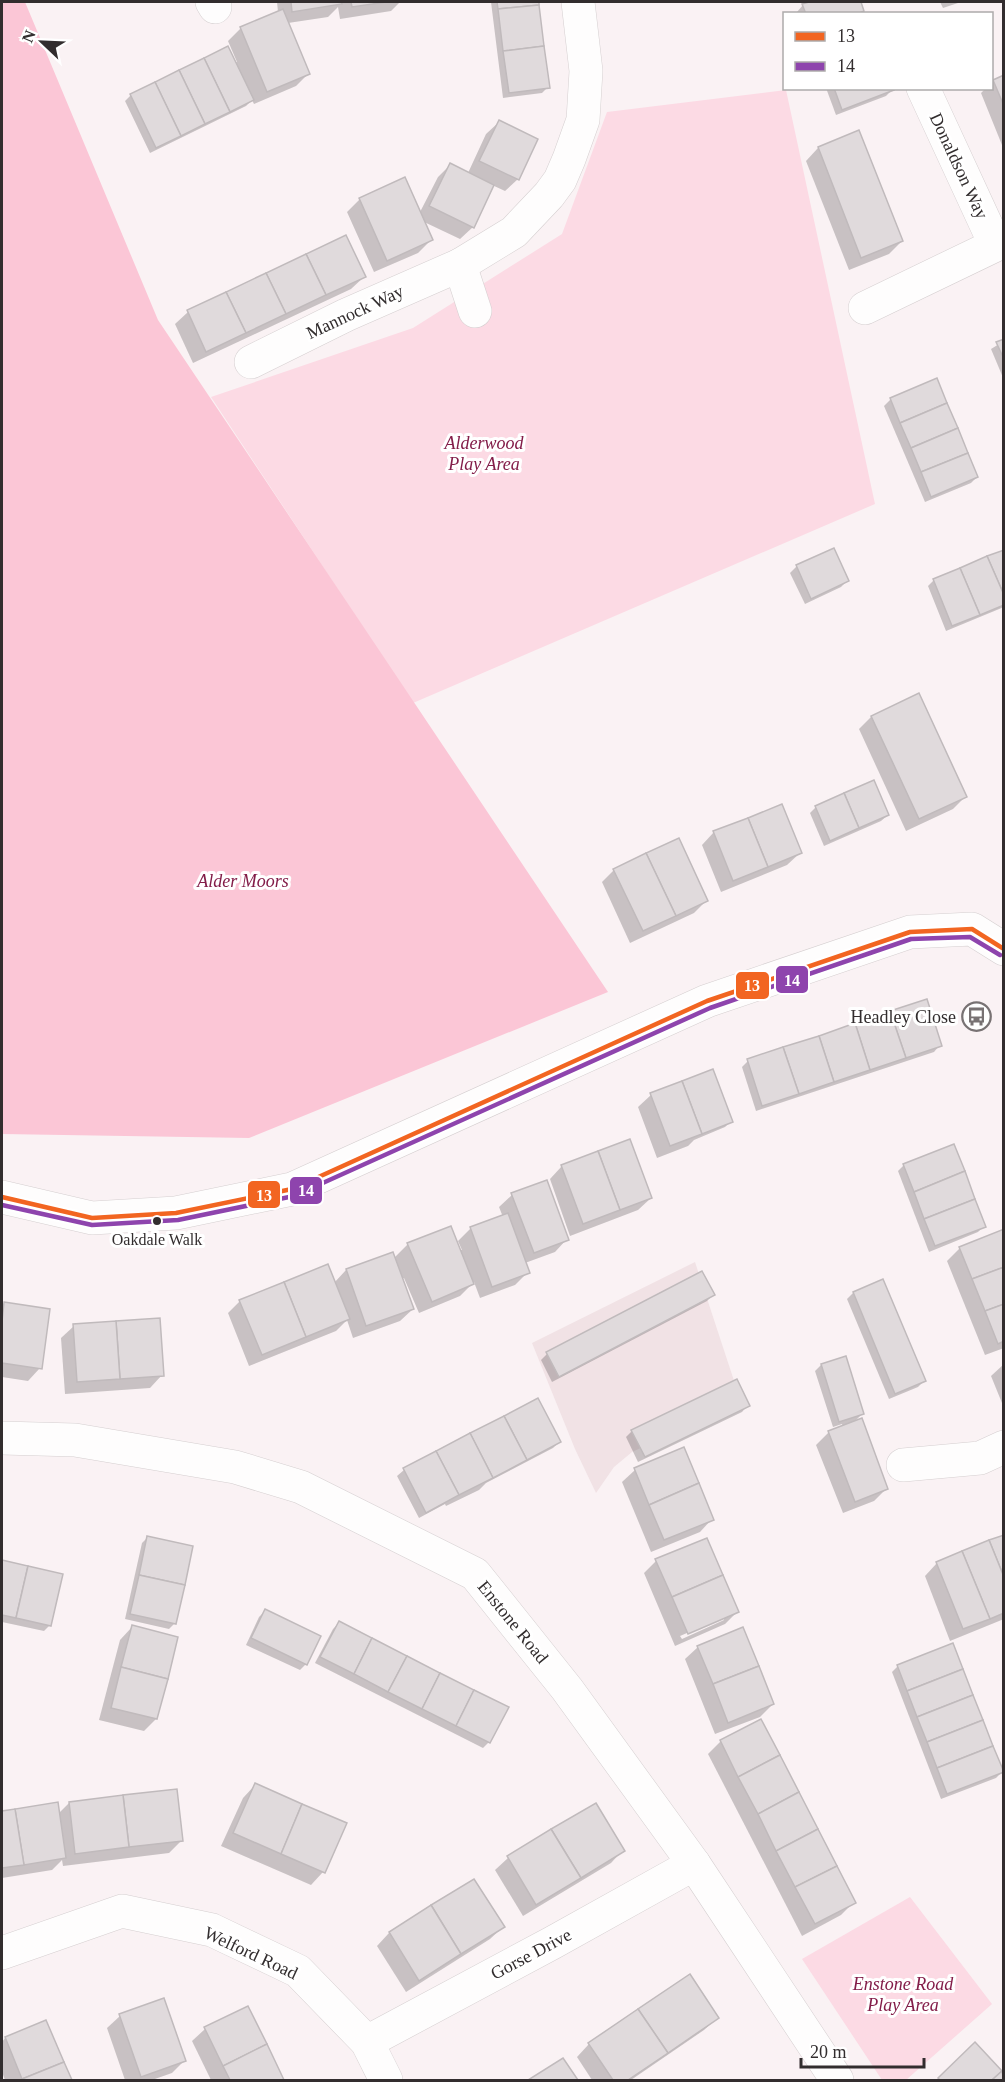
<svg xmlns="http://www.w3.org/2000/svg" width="1005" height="2082" font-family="'Times New Roman',serif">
	<rect width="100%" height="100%" fill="#faf2f4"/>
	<path fill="#f1e2e5" d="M695,1262L741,1402L632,1452L614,1467L596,1493L575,1449L532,1343Z"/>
	<g fill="#fcdae4">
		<path d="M786,90L875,504L413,703L211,397L413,328L562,234L607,112Z"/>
		<path d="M910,1897L992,2004L906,2080H882L802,1959Z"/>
	</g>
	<path fill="#fbc6d6" d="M2,2H25L158,320L608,992L249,1138L2,1134Z"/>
	<g fill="#0003" fill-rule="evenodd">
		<path d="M277,2H400L391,11L340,19L338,7L328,17L288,23L308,74L296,86L254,104L252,100L246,106L150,153L125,101L131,95L237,62L228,41L241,28L278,12Z"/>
		<path d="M491,2H537L548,87L542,93L503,98Z"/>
		<path d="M813,2H859L864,14H797V12L803,5Z"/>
		<path d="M940,2H961L943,8Z"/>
		<path d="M1004,77V150L981,93L986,88H992V83L994,81Z"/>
		<path d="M826,88H892V90L886,96L836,115Z"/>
		<path d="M499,122L518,179L505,191L492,185L473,227L460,239L422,221L431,240L418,253L374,272L347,212L360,199L419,214L438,177L450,165L468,173L486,134Z"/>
		<path d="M858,132L902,241L889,254L849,270L806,161L818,148Z"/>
		<path d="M345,237L364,277L351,289L193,363L175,324L188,312Z"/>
		<path d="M1004,341V380L991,349Z"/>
		<path d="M936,380L977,477L971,483L925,502L884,406L891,399Z"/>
		<path d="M833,550L847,581L841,587L805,604L790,573L796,567Z"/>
		<path d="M1004,551V607L946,631L928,586L934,580Z"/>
		<path d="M871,717L966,796L953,809L906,831L859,729Z"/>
		<path d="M816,807L888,815L881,821L824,846L810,813Z"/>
		<path d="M714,832L800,853L787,865L721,892L702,845Z"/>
		<path d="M614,870L707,900L694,913L630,943L602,882Z"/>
		<path d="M940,1045L934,1052L756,1111L742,1067L748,1061Z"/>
		<path d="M651,1095L731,1121L725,1127L694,1140L688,1146L657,1158L638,1107Z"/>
		<path d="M904,1165L984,1226L978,1232L929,1252L898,1171Z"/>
		<path d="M562,1166L651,1198L638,1210L570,1236L550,1179Z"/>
		<path d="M512,1195L567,1239L555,1252L525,1263L528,1272L515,1285L480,1298L474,1282L460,1296L419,1313L404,1278L402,1279L413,1309L400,1321L353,1338L347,1320L336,1331L249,1366L228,1313L240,1301L334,1283L346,1270L392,1254L394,1258L408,1244L462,1250L458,1241L471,1228L503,1217L499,1207Z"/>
		<path d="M1004,1231V1348L985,1355L947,1261L960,1248Z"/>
		<path d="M701,1273L713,1295L707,1301L552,1382L541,1360L547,1354Z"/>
		<path d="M883,1281L924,1381L918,1387L889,1399L847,1299L853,1293Z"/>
		<path d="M5,1304L40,1368L28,1381L2,1377V1307Z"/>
		<path d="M74,1326L162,1375L150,1388L65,1394L61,1338Z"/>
		<path d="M1004,1364V1408L991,1376Z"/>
		<path d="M821,1365L862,1414L853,1423L886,1489L874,1501L843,1513L816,1445L829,1432L843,1427L842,1424L833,1427L815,1371Z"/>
		<path d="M537,1400L559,1442L553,1448L486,1483L479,1490L446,1506L445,1504L419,1518L397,1476L404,1470Z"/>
		<path d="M748,1405L742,1412L638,1462L626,1437L632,1431Z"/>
		<path d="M683,1449L712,1519L700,1532L651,1552L622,1482L635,1470Z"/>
		<path d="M1004,1536V1619L950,1641L925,1576L937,1563Z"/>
		<path d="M148,1537L175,1623L169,1629L125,1619L142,1543Z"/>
		<path d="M656,1561L737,1612L725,1624L675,1646L644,1573ZM724,1617V1620L682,1639L680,1636Z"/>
		<path d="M2,1562L61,1575L50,1625L44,1631L2,1622Z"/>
		<path d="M265,1611L306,1664L300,1670L246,1645L259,1617Z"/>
		<path d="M339,1623L489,1742L483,1748L315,1663L333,1629Z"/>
		<path d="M132,1627L156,1719L144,1731L99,1720L120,1640Z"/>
		<path d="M698,1647L773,1704L760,1717L715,1734L685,1659Z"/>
		<path d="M898,1666L1002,1772L996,1778L941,1799L892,1672Z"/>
		<path d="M760,1721L854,1902L841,1915L802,1936L708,1754L720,1742Z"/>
		<path d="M255,1785L323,1872L311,1885L221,1846L243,1798Z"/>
		<path d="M69,1803L182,1840L169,1853L63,1866L62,1860L52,1870L2,1878V1812L57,1804L58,1814Z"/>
		<path d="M596,1805L623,1850L611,1863L523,1916L495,1870L508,1858Z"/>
		<path d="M474,1881L503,1927L490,1939L406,1992L377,1946L389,1933Z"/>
		<path d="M163,2000L184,2061L172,2073L152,2080H125L107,2028L120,2016Z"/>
		<path d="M247,2008L283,2080H211L192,2041L205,2029Z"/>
		<path d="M717,2018L704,2030L631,2080H592L577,2057L589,2044Z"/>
		<path d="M45,2022L70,2080H5L2,2072V2042L5,2038Z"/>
		<path d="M975,2044L1004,2074V2080H937Z"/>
		<path d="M563,2060L576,2080H531Z"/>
	</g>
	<g fill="#e0dadc" stroke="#c0babc" stroke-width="1.5">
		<path d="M291,2H341L342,4L292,12Z"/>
		<path d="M351,2H386L352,7Z"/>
		<path d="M497,2H539V5L498,9Z"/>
		<path d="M809,2H861L864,11L857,14H806L802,4Z"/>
		<path d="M539,5L544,46L503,51L498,9Z"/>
		<path d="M283,9L310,74L267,92L240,27Z"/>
		<path d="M228,46L254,100L230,112L204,58Z"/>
		<path d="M544,46L550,88L509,93L503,51Z"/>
		<path d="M204,58L230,112L205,124L179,70Z"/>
		<path d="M179,70L205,124L181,136L155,82Z"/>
		<path d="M1004,75V106L993,80Z"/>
		<path d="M155,82L181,136L156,148L130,94Z"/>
		<path d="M834,88H893L894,90L842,110Z"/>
		<path d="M499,120L538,139L519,180L479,161Z"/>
		<path d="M859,130L903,241L861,258L818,147Z"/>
		<path d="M450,163L494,185L474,228L429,206Z"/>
		<path d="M405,177L433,240L387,261L359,198Z"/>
		<path d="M346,235L366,277L326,295L306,254Z"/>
		<path d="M306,254L326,295L286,314L266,273Z"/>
		<path d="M266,273L286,314L246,333L226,292Z"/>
		<path d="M226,292L246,333L206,352L187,310Z"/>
		<path d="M1004,339V359L996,342Z"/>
		<path d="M937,378L947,403L900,423L890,398Z"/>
		<path d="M947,403L958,428L911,448L900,423Z"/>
		<path d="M958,428L968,453L921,472L911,448Z"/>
		<path d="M968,453L978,477L931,497L921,472Z"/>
		<path d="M834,548L849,581L811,599L796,565Z"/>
		<path d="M1004,550V595L987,556Z"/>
		<path d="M987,556L1004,595V605L980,615L960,568Z"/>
		<path d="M960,568L980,615L952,626L933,579Z"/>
		<path d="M919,693L967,797L919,819L871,716Z"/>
		<path d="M874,780L889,815L859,828L844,793Z"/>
		<path d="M844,793L859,828L830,841L815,806Z"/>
		<path d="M782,804L802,853L768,867L748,818Z"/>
		<path d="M748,818L768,867L733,881L713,831Z"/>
		<path d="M679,838L708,901L676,916L646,853Z"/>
		<path d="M646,853L676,916L643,931L613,869Z"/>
		<path d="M927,999L942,1046L906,1058L890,1011Z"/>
		<path d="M890,1011L906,1058L870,1070L855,1023Z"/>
		<path d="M855,1023L870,1070L834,1082L819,1036Z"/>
		<path d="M819,1036L834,1082L799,1094L783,1047Z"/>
		<path d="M783,1047L799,1094L762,1106L747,1059Z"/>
		<path d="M713,1069L733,1122L702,1134L682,1081Z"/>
		<path d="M682,1081L702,1134L670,1146L650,1093Z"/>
		<path d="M630,1139L652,1198L620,1210L598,1151Z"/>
		<path d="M954,1144L965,1171L914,1192L903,1164Z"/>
		<path d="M598,1151L620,1210L583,1224L561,1165Z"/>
		<path d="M965,1171L975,1199L924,1219L914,1192Z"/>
		<path d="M547,1180L569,1240L534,1253L511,1193Z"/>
		<path d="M975,1199L986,1227L935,1246L924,1219Z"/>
		<path d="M508,1213L530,1273L492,1287L470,1227Z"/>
		<path d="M451,1226L474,1284L432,1302L407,1243Z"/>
		<path d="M1004,1229V1267L972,1279L959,1247Z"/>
		<path d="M393,1252L414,1309L366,1326L346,1269Z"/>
		<path d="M328,1264L350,1319L306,1337L284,1282Z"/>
		<path d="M1004,1267V1304L985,1311L972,1279Z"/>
		<path d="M702,1271L715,1295L559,1377L546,1352Z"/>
		<path d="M883,1279L926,1381L895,1394L853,1292Z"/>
		<path d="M284,1282L306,1337L262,1355L239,1300Z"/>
		<path d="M4,1302L50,1309L42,1369L2,1363V1322Z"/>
		<path d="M1004,1304V1341L998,1344L985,1311Z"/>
		<path d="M160,1318L164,1376L120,1379L116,1321Z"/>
		<path d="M116,1321L120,1379L77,1382L73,1324Z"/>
		<path d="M846,1356L864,1414L839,1422L821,1364Z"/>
		<path d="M737,1379L750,1406L645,1457L631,1430Z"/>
		<path d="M538,1398L561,1442L527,1460L504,1416Z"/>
		<path d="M504,1416L527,1460L493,1478L470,1433Z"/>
		<path d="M862,1418L888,1489L855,1502L828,1431Z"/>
		<path d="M470,1433L493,1478L459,1495L436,1451Z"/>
		<path d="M684,1447L699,1483L649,1505L634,1468Z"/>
		<path d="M436,1451L459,1495L426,1513L403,1468Z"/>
		<path d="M699,1483L714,1520L664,1540L649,1505Z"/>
		<path d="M1004,1535V1577L989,1540Z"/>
		<path d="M147,1536L193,1546L185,1585L139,1575Z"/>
		<path d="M707,1538L723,1575L672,1597L655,1559Z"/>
		<path d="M989,1540L1004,1577V1613L990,1619L962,1551Z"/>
		<path d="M962,1551L990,1619L963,1629L936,1562Z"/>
		<path d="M2,1560L28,1566L16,1618L2,1615Z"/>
		<path d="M28,1566L63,1574L51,1626L16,1618Z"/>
		<path d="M139,1575L185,1585L176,1624L130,1614Z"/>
		<path d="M723,1575L739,1612L688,1634L672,1597Z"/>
		<path d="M265,1609L321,1636L307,1665L251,1638Z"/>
		<path d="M339,1621L372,1638L354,1674L320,1657Z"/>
		<path d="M132,1625L178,1637L168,1679L121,1667Z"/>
		<path d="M743,1627L759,1666L713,1684L697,1646Z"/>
		<path d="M372,1638L407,1656L388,1692L354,1674Z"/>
		<path d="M953,1643L963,1669L907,1691L897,1665Z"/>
		<path d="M407,1656L440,1673L422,1709L388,1692Z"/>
		<path d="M759,1666L774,1704L728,1723L713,1684Z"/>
		<path d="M121,1667L168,1679L157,1719L111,1708Z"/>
		<path d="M963,1669L973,1695L917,1717L907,1691Z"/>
		<path d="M440,1673L474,1690L456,1726L422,1709Z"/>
		<path d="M474,1690L509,1707L490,1743L456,1726Z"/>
		<path d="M973,1695L983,1720L927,1742L917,1717Z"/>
		<path d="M761,1719L780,1755L738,1777L720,1740Z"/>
		<path d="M983,1720L993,1746L937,1768L927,1742Z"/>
		<path d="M993,1746L1004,1772L947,1794L937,1768Z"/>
		<path d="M780,1755L799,1792L758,1814L738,1777Z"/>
		<path d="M255,1783L302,1804L281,1854L233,1833Z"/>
		<path d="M177,1789L183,1841L129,1847L123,1795Z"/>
		<path d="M799,1792L818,1829L776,1851L758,1814Z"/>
		<path d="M123,1795L129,1847L75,1854L69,1802Z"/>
		<path d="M58,1802L66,1858L24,1865L15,1809Z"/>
		<path d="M596,1803L625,1851L581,1878L551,1829Z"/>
		<path d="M302,1804L347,1823L325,1873L281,1854Z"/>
		<path d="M15,1809L24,1865L2,1868V1811Z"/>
		<path d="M551,1829L581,1878L536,1905L507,1856Z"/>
		<path d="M818,1829L837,1866L795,1887L776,1851Z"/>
		<path d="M837,1866L856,1903L815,1924L795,1887Z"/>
		<path d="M474,1879L505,1927L461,1954L431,1905Z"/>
		<path d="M431,1905L461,1954L419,1981L389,1932Z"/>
		<path d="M690,1974L719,2018L668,2053L638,2009Z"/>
		<path d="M164,1998L186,2061L141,2077L119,2014Z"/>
		<path d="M248,2006L267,2044L223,2066L204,2027Z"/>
		<path d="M638,2009L668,2053L628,2080H613L588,2043Z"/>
		<path d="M46,2020L64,2062L22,2079L5,2037Z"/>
		<path d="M975,2042L1002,2071L992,2080H940L938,2078Z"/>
		<path d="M267,2044L284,2080H230L223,2066Z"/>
		<path d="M563,2058L578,2080H528Z"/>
		<path d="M64,2062L72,2080H23L22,2079Z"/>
		<path d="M1002,2071L1004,2080H992Z"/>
	</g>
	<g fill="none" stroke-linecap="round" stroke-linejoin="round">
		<defs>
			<g id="minor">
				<path d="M212,2L215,7"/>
				<path d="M923,88L995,244"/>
				<path d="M460,265L475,311"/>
				<path d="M865,308L1004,241"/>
				<path d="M251,362L346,315L460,265L514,232L549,195L560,180L569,159L583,120L586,71L578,2"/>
				<path d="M2,1197L92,1218L176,1213L292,1189L707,1001L910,932L972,929L1004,949"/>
				<path d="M2,1438L75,1440L235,1467L301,1487L475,1574L567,1689L694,1864L837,2080"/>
				<path d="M903,1465L980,1458L1004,1447"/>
				<path d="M2,1953L122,1911L212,1930L298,1971L367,2042L386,2080"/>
				<path d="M367,2042L552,1943L694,1864"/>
			</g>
		</defs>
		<use href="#minor" stroke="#d5cfd0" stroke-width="34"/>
		<use href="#minor" stroke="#fefdfd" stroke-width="33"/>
		<defs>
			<path id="bus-1" d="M2,1197L92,1218L176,1213L292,1189L707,1001L910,932L972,929L1004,949"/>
			<path id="bus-2" d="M2,1205L92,1225L178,1220L294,1196L710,1008L911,939L970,937L1000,955"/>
		</defs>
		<use href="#bus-1" stroke="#fff" stroke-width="9"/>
		<use href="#bus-2" stroke="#fff" stroke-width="9"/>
		<use href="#bus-1" stroke="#f26521" stroke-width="4.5"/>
		<use href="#bus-2" stroke="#8e44ad" stroke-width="4.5"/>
	</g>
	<defs>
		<symbol id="bus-ring" viewBox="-11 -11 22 22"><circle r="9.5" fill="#fff" stroke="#787273" stroke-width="1.5"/><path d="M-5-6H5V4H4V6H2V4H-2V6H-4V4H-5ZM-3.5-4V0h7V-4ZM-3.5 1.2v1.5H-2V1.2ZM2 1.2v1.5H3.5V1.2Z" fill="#787273"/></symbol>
	</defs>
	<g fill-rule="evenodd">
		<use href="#bus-ring" x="960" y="1000" width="33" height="33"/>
	</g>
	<circle fill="#322d2e" stroke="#fff" stroke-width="2" cx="157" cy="1221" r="5"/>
	<g text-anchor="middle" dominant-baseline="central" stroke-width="6" stroke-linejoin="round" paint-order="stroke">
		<g font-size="16" fill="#322d2e" stroke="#fff">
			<text x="157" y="1239">Oakdale Walk</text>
		</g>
		<g font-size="18" fill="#322d2e" stroke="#fff">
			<text transform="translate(959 166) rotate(65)">Donaldson Way</text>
			<text transform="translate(355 312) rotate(-25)">Mannock Way</text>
			<text transform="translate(513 1622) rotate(51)">Enstone Road</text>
			<text transform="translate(251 1953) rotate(25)">Welford Road</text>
			<text transform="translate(531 1954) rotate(-28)">Gorse Drive</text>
		</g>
		<g font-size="18" font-style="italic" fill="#831d49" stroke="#fff">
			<text x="484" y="443">Alderwood<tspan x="484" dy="21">Play Area</tspan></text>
			<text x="243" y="881">Alder Moors</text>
			<text x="903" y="1984">Enstone Road<tspan x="903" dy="21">Play Area</tspan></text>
		</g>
		<g font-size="18" fill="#322d2e" stroke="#fff" text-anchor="end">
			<text x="956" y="1017">Headley Close</text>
		</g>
	</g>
	<g stroke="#fff" stroke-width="2">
		<rect x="775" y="965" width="34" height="29" rx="6" fill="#8e44ad"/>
		<rect x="735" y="971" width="35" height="29" rx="6" fill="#f26521"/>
		<rect x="289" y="1176" width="34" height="29" rx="6" fill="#8e44ad"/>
		<rect x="247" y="1180" width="34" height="29" rx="6" fill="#f26521"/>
	</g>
	<g font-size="16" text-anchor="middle" font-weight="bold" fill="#fff">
		<text x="792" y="986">14</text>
		<text x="752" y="991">13</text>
		<text x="306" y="1196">14</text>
		<text x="264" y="1201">13</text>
	</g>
	<rect width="1005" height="2082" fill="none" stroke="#322d2e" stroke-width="6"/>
	<rect x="783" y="12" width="210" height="78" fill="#ffffff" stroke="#adabab" stroke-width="1.5"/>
	<rect x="795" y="32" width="30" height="9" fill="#f26521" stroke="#adabab" stroke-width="1.5"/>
	<text x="837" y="42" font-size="18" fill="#322d2e">13</text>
	<rect x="795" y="62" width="30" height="9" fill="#8e44ad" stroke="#adabab" stroke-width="1.5"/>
	<text x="837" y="72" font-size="18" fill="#322d2e">14</text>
	<g transform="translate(42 42) rotate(293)" stroke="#ffffff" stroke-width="4.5" paint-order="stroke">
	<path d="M0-4.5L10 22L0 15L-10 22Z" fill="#322d2e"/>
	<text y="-9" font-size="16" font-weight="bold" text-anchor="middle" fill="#322d2e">N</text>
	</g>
	<path d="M801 2058v9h123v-9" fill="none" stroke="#322d2e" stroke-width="3"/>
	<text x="810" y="2058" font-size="18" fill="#322d2e" stroke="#ffffff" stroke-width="4.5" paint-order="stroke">20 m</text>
</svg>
